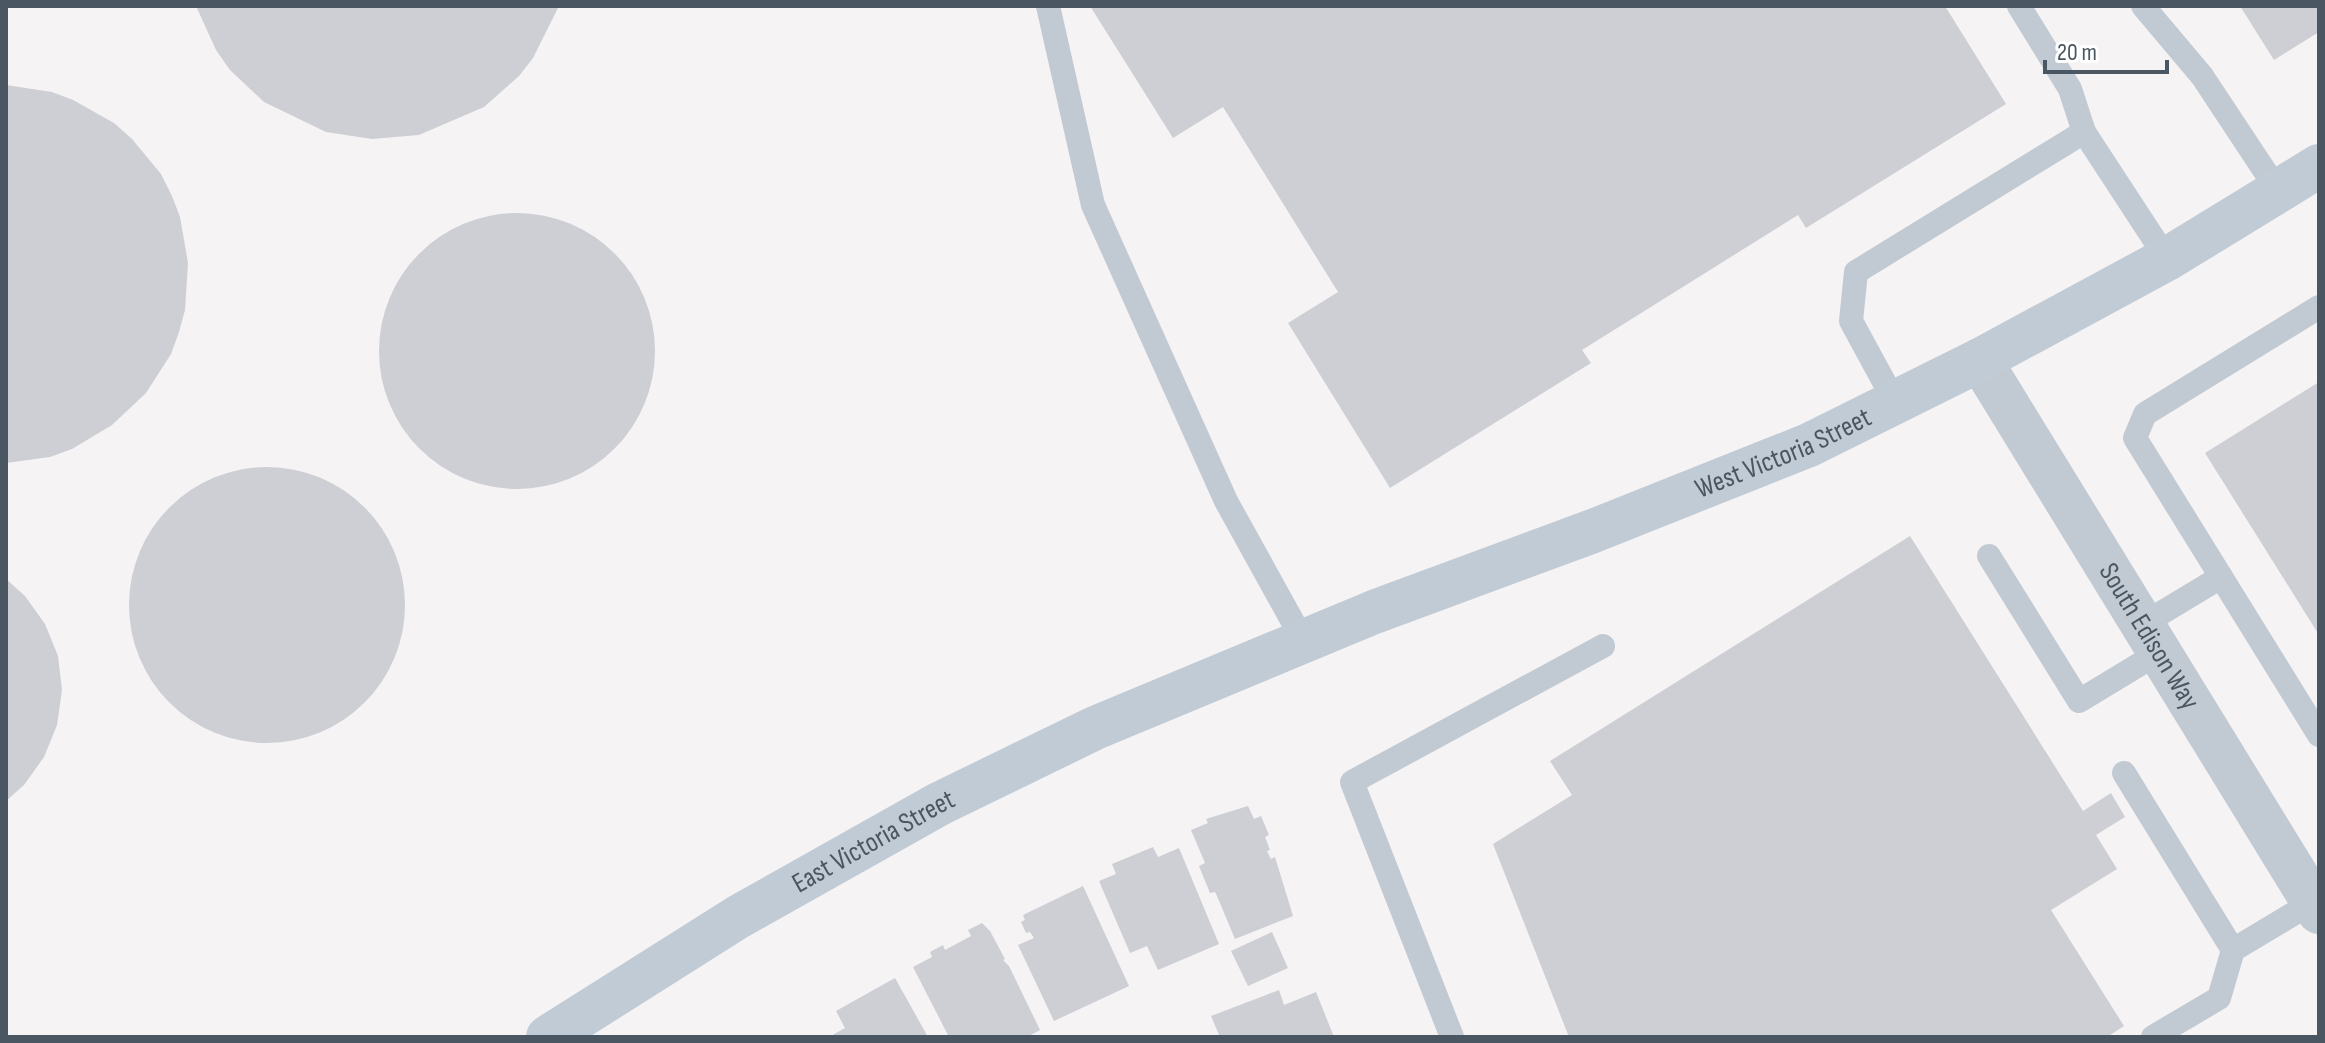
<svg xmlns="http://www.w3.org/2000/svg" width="2325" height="1043" font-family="'Sofia Sans Condensed',sans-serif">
	<rect width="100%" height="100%" fill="#f5f3f3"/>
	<g fill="#cdcfd5">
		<path d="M196,6H559L533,58L519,76L484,107L419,135L372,139L326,132L264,102L230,70L216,50Z"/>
		<path d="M1090,6H1945L2006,104L1806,228L1798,215L1582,350L1591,363L1390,488L1288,323L1338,292L1223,107L1173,138Z"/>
		<path d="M2240,6H2319V32L2274,60Z"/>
		<path d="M6,85L52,92L73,100L114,123L132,139L161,174L172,196L180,217L188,263L185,310L179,332L171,354L146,393L112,425L72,449L50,457L6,463Z"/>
		<circle cx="517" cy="351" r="138"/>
		<path d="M2319,382V635L2205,453Z"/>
		<circle cx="267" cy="605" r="138"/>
		<path d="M1910,536L2083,811L2111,793L2125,817L2096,835L2117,869L2051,910L2124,1026L2107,1037H1569L1493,844L1572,795L1550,761Z"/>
		<path d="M6,579L25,596L45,624L58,656L62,690L57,725L44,757L24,785L6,801Z"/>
		<path d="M1248,806L1254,819L1261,816L1269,835L1265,837L1270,850L1267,851L1271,859L1275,857L1293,916L1235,939L1217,896L1215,892L1210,893L1199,866L1205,863L1191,830L1208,823L1206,819Z"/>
		<path d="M1153,847L1158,857L1179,848L1219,944L1158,970L1147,946L1130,953L1099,881L1116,874L1112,864Z"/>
		<path d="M1083,886L1129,986L1054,1021L1018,945L1034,938L1030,932L1026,933L1021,922L1025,920L1023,915Z"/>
		<path d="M982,923L990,931L1005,959L1003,960L1009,966L1040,1030L1027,1037H949L913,967L932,957L930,952L943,945L945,950L971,936L968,930Z"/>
		<path d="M1272,932L1288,968L1248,986L1231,951Z"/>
		<path d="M895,978L928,1037H829L845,1028L836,1011Z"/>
		<path d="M1279,990L1284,1005L1316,992L1334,1037H1220L1211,1016Z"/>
	</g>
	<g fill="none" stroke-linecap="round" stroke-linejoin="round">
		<g stroke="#c1cad2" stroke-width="24">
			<path d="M1048,6L1093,205L1226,501L1304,642"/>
			<path d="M2019,6L2070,89L2084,132"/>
			<path d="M2143,6L2202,76L2278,191"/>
			<path d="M2319,307L2145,414L2135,438L2319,735"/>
			<path d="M1895,402L1851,321L1856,272L2084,132L2167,259"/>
			<path d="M1989,556L2079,701L2160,652"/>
			<path d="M2143,624L2221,577"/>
			<path d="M2124,773L2233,950"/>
			<path d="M1452,1037L1352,782L1603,646"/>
			<path d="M2153,1037L2219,998L2233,950L2313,902"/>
		</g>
		<path stroke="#c1cad2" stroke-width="44" id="s1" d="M1980,360L2319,912"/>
		<path stroke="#c1cbd6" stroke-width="44" id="s2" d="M548,1037L738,917L939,804L1095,728L1374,612L1593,531L1809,445L1980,360L2167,259L2319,166"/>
	</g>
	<g text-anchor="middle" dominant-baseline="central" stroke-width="6" stroke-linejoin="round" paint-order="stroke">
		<g font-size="28" fill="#4a5661" stroke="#fff">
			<text stroke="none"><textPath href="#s2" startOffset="1370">West Victoria Street</textPath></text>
			<text stroke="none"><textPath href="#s1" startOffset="324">South Edison Way</textPath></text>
			<text stroke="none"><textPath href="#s2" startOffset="380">East Victoria Street</textPath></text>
		</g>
	</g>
	<rect width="2325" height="1043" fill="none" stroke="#4a5661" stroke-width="16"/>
	<path d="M2045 60v12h122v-12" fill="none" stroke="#4a5661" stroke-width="4"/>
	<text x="2057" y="60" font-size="24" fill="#4a5661" stroke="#ffffff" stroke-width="6" paint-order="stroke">20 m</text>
</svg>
